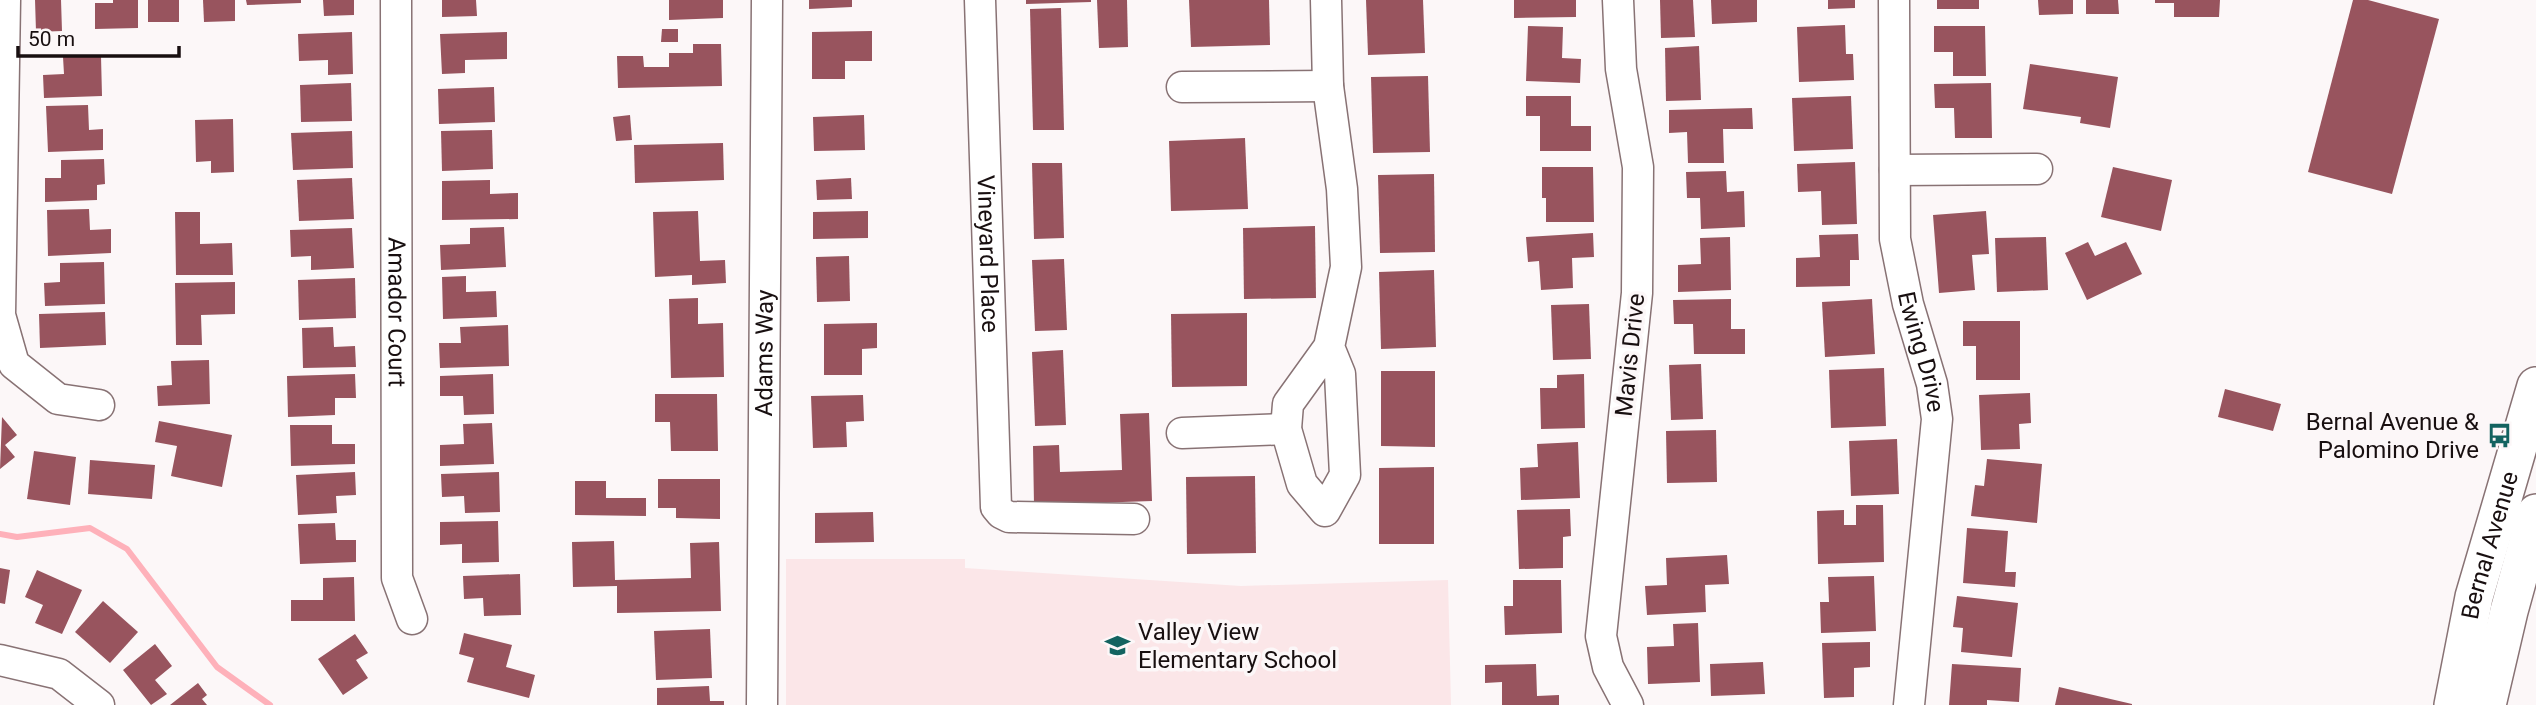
<svg xmlns="http://www.w3.org/2000/svg" width="2536" height="705" font-family="Roboto,sans-serif">
	<rect width="100%" height="100%" fill="#fcf7f8"/>
	<path fill="#fbe6e8" d="M786,559H965V568L1241,586L1448,580L1451,705H786Z"/>
	<g fill="none" stroke-linecap="round" stroke-linejoin="round">
		<path stroke="#feb1ba" stroke-width="6" d="M0,534L17,537L90,528L127,549L217,667L270,705"/>
	</g>
	<g fill="#98545e">
		<path d="M35,0H61L62,31L36,32Z"/>
		<path d="M113,0H138V28L95,29V3H113Z"/>
		<rect x="148" y="0" width="31" height="22"/>
		<path d="M203,0H235V21L204,22Z"/>
		<path d="M246,0H301V3L247,5Z"/>
		<path d="M323,0H354V15L324,16Z"/>
		<path d="M442,0H476L477,16L442,17Z"/>
		<path d="M669,0H723V18L669,20Z"/>
		<path d="M809,0H852V7L809,9Z"/>
		<path d="M1026,0H1091V2L1026,4Z"/>
		<path d="M1097,0H1127L1128,47L1099,48Z"/>
		<path d="M1189,0H1269L1270,45L1191,47Z"/>
		<path d="M1366,0H1423L1425,53L1368,55Z"/>
		<path d="M1514,0H1576V17L1514,18Z"/>
		<path d="M1660,0H1693L1695,37L1661,38Z"/>
		<path d="M1711,0H1757V22L1712,24Z"/>
		<path d="M1828,0H1855V8L1828,9Z"/>
		<rect x="1937" y="0" width="42" height="9"/>
		<path d="M2038,0H2073V14L2039,15Z"/>
		<path d="M2086,0H2118L2119,14H2086Z"/>
		<path d="M2155,0H2220L2219,17H2174V3H2155Z"/>
		<path d="M2353,0H2368L2439,19L2392,194L2308,172Z"/>
		<path d="M1061,8L1064,130H1033L1030,9Z"/>
		<path d="M1845,25L1846,54H1853L1854,80L1799,82L1797,27Z"/>
		<path d="M1528,26L1563,27L1562,58L1581,59L1580,83L1526,81Z"/>
		<path d="M1934,26H1985L1986,76H1953V52H1934Z"/>
		<path d="M662,29H678V42H661Z"/>
		<path d="M872,31V61H845V79H812V32Z"/>
		<path d="M352,32L353,74L328,75V60L299,61L298,34Z"/>
		<path d="M507,32V59L465,60V73L442,74L440,34Z"/>
		<path d="M693,44H721L722,86L618,88L617,56H643L644,67H669V53H693Z"/>
		<path d="M1699,46L1701,100L1666,101L1665,48Z"/>
		<path d="M101,56L102,96L44,98L43,75L64,74L63,57Z"/>
		<path d="M2030,64L2118,77L2110,128L2080,123L2081,117L2023,109Z"/>
		<path d="M1428,76L1430,152L1373,153L1371,77Z"/>
		<path d="M351,83L352,121L301,122L300,85Z"/>
		<path d="M1991,83L1992,138H1955L1954,108H1935L1934,84Z"/>
		<path d="M494,87L495,122L439,124L438,89Z"/>
		<path d="M1526,96H1571V126H1591V151H1540V116H1526Z"/>
		<path d="M1851,96L1853,149L1794,151L1792,98Z"/>
		<path d="M88,105L89,130L103,129V150L48,152L46,106Z"/>
		<path d="M1752,108L1753,129H1723L1724,163H1688L1687,132L1669,133V110Z"/>
		<path d="M630,115L632,140L616,141L613,117Z"/>
		<path d="M864,115L865,150L814,151L813,117Z"/>
		<path d="M233,119L234,172L211,173V161L196,162L195,120Z"/>
		<path d="M492,130L493,169L442,171L441,131Z"/>
		<path d="M352,131L353,168L293,170L291,133Z"/>
		<path d="M1245,138L1248,209L1171,211L1169,141Z"/>
		<path d="M723,143L724,180L635,183L634,145Z"/>
		<path d="M104,159L105,184L97,185V200L45,202V178H61V160Z"/>
		<path d="M1855,162L1857,224L1822,225L1821,191L1798,192L1797,164Z"/>
		<path d="M1032,163H1062L1064,238L1034,239Z"/>
		<path d="M1542,167H1593L1594,222H1546V198H1542Z"/>
		<path d="M2113,167L2172,180L2161,231L2101,217Z"/>
		<path d="M1726,171L1727,192L1744,191L1745,227L1701,229L1700,198H1687L1686,172Z"/>
		<path d="M1434,174L1435,252L1380,253L1378,175Z"/>
		<path d="M352,178L354,219L299,221L297,180Z"/>
		<path d="M851,178L852,199L817,200L816,180Z"/>
		<path d="M490,180V194L518,193V219L442,220V181Z"/>
		<path d="M89,209L90,230L111,229V253L48,256L47,210Z"/>
		<path d="M698,211L700,261L725,260L726,283L692,285V275L655,277L653,212Z"/>
		<path d="M868,211V238L813,239V212Z"/>
		<path d="M1986,211L1989,254L1972,255L1975,290L1939,293L1933,215Z"/>
		<path d="M175,212H200V244L232,243L233,275H176Z"/>
		<path d="M1315,226L1316,298L1244,299L1243,228Z"/>
		<path d="M504,227L506,267L441,270L440,245L470,244V228Z"/>
		<path d="M352,228L354,268L311,270V256L291,257L290,230Z"/>
		<path d="M1593,233L1594,257L1572,258L1573,288L1541,290L1539,261L1528,262L1526,237Z"/>
		<path d="M1858,234L1859,260H1850V286L1796,287V258L1820,257L1819,235Z"/>
		<path d="M1730,237L1731,290L1678,292V265L1701,264L1700,238Z"/>
		<path d="M2046,237L2048,290L1997,292L1995,238Z"/>
		<path d="M2088,242L2095,256L2126,242L2142,274L2087,300L2065,253Z"/>
		<path d="M849,256L850,301L817,302L816,257Z"/>
		<path d="M1064,259L1067,330L1035,331L1032,260Z"/>
		<path d="M104,262L105,304L45,306L44,283L60,282V263Z"/>
		<path d="M1434,270L1436,347L1381,349L1379,272Z"/>
		<path d="M466,276V292L496,291L497,317L443,319L442,277Z"/>
		<path d="M355,278L356,318L299,320L298,280Z"/>
		<path d="M235,282V314L201,315L202,345H176L175,283Z"/>
		<path d="M698,298V324L723,323L724,377L671,378L669,299Z"/>
		<path d="M1731,299V329H1745V354H1694L1693,324H1674L1673,300Z"/>
		<path d="M1872,299L1875,354L1825,357L1822,302Z"/>
		<path d="M1589,304L1591,359L1553,360L1551,305Z"/>
		<path d="M105,312L106,345L40,348L39,314Z"/>
		<path d="M1247,313V386L1172,387L1171,314Z"/>
		<path d="M1963,321H2020V380H1976V346H1963Z"/>
		<path d="M877,323V348L862,349V375H824V324Z"/>
		<path d="M508,325L509,366L440,368L439,343H461L460,327Z"/>
		<path d="M333,327L334,347L355,346L356,367L303,368L302,328Z"/>
		<path d="M1063,350L1066,425L1035,426L1032,352Z"/>
		<path d="M209,360L210,404L158,406L157,386L172,385L171,361Z"/>
		<path d="M1701,364L1703,419L1671,420L1669,365Z"/>
		<path d="M1884,368L1886,426L1831,428L1829,370Z"/>
		<path d="M1381,371H1435V447L1381,446Z"/>
		<path d="M355,374L356,398H335V415L288,417L287,376Z"/>
		<path d="M493,374L494,414L464,415L463,396H440V376Z"/>
		<path d="M1584,374L1585,428L1541,429L1540,388H1557V375Z"/>
		<path d="M2225,389L2281,404L2273,431L2218,417Z"/>
		<path d="M2030,393L2031,423L2019,424L2020,449L1981,450L1979,395Z"/>
		<path d="M655,394H717L718,451H671L670,422H655Z"/>
		<path d="M863,395L864,421L846,422L847,447L813,448L811,396Z"/>
		<path d="M1149,413L1152,501L1034,505L1033,446L1059,445L1060,472L1122,470L1120,414Z"/>
		<path d="M2,417L17,435L5,445L15,457L0,469Z"/>
		<path d="M159,421L232,435L222,487L171,476L177,446L155,442Z"/>
		<path d="M492,423L494,464L440,466V445L464,444L463,424Z"/>
		<path d="M290,425H332V444H355V464L291,466Z"/>
		<path d="M1716,430L1717,482L1667,483L1666,431Z"/>
		<path d="M1897,439L1899,494L1851,496L1849,441Z"/>
		<path d="M1578,442L1580,498L1521,500L1520,468L1538,467L1537,444Z"/>
		<path d="M34,451L76,457L70,505L27,499Z"/>
		<path d="M1987,459L2042,464L2037,523L1971,516L1975,485L1984,486Z"/>
		<path d="M90,460L155,465L152,499L88,494Z"/>
		<path d="M1434,467V544H1379V468Z"/>
		<path d="M355,472L356,495L336,496L337,513L298,515L296,475Z"/>
		<path d="M499,472L500,512L465,513L464,496L442,497L441,474Z"/>
		<path d="M1255,476L1256,553L1187,554L1186,477Z"/>
		<path d="M658,479H720V519L676,518V508H658Z"/>
		<path d="M575,481H606V498H646V516L575,515Z"/>
		<path d="M1856,505H1883L1884,562L1818,564L1817,511L1844,510V525H1856Z"/>
		<path d="M1570,509L1571,536L1563,537V568L1519,569L1517,510Z"/>
		<path d="M873,512L874,542L815,543V513Z"/>
		<path d="M498,521L499,562L462,563V544L440,545V522Z"/>
		<path d="M335,523L336,540H356V562L300,564L298,524Z"/>
		<path d="M1967,528L2008,531L2005,572H2016L2015,587L1963,583Z"/>
		<path d="M614,541L615,580L691,578L690,543L719,542L721,611L617,613V586L573,587L572,542Z"/>
		<path d="M1727,555L1729,584L1705,585L1706,612L1647,615L1645,586L1667,585L1666,558Z"/>
		<path d="M0,568L10,570L5,604L0,603Z"/>
		<path d="M37,570L82,590L62,634L35,623L43,605L25,597Z"/>
		<path d="M520,574L521,615L484,616L483,598L464,599L463,576Z"/>
		<path d="M1874,576L1876,631L1821,633L1820,602H1829L1828,577Z"/>
		<path d="M354,577L355,621H291V600H323V578Z"/>
		<path d="M1513,580H1561L1562,633L1505,635L1504,606H1513Z"/>
		<path d="M1957,596L2018,603L2012,657L1961,652L1963,628L1953,627Z"/>
		<path d="M103,601L138,632L110,663L75,632Z"/>
		<path d="M1698,623L1700,682L1648,684L1647,647L1674,646L1673,624Z"/>
		<path d="M710,629L712,678L656,680L654,631Z"/>
		<path d="M464,633L512,645L506,667L535,675L529,698L467,682L474,658L459,654Z"/>
		<path d="M355,634L368,653L356,660L368,678L343,695L318,659Z"/>
		<path d="M1870,642V667L1854,668V697L1824,698L1822,643Z"/>
		<path d="M155,644L172,666L155,680L167,694L151,705L123,670Z"/>
		<path d="M1763,662L1765,694L1711,696L1710,664Z"/>
		<path d="M1536,664L1537,696L1559,695V705H1502V682L1485,683V665Z"/>
		<path d="M1952,664L2021,668L2019,702L1987,700V705H1949Z"/>
		<path d="M198,683L207,695L202,699L207,705H170Z"/>
		<path d="M709,686L710,701H724V705H657V688Z"/>
		<path d="M2059,687L2132,704V705H2055Z"/>
	</g>
	<g fill="none" stroke-linecap="round" stroke-linejoin="round">
		<defs>
			<g id="minor">
				<path d="M5,0L0,315L14,364L58,399L99,405"/>
				<path id="s1" d="M396,0L397,578L412,619"/>
				<path id="s2" d="M980,0L996,507L1001,513L1009,517L1134,519"/>
				<path d="M1326,0L1328,86L1342,189L1346,267L1329,347L1288,404L1286,429L1302,484L1325,511L1345,475L1340,374L1329,347"/>
				<path d="M1618,0L1621,69L1638,167L1637,293L1601,636L1608,667L1628,705"/>
				<path id="s3" d="M1894,0L1895,239L1908,304L1932,384L1937,419L1909,705"/>
				<path d="M1182,87L1328,86"/>
				<path d="M1895,170L2037,169"/>
				<path d="M1182,433L1286,429"/>
				<path d="M0,660L59,674L99,705"/>
				<path id="s4" d="M762,705L767,0"/>
			</g>
			<g id="major">
				<path id="s5" d="M2453,705L2474,597L2536,386"/>
				<path d="M2487,705L2509,611L2536,513"/>
			</g>
		</defs>
		<use href="#minor" stroke="#887274" stroke-width="33"/>
		<use href="#major" stroke="#887274" stroke-width="40"/>
		<use href="#minor" stroke="#fff" stroke-width="30"/>
		<use href="#major" stroke="#fff" stroke-width="37"/>
	</g>
	<defs>
		<symbol id="bus-bare" viewBox="-9 -9 18 18"><path d="M-5-6H5V4H4V6H2V4H-2V6H-4V4H-5ZM-3.5-4V0h7V-4ZM-3.5 1.2v1.5H-2V1.2ZM2 1.2v1.5H3.5V1.2Z" fill="#136360" stroke="#fcf7f8" stroke-width="2.5" paint-order="stroke"/></symbol>
		<symbol id="school-bare" viewBox="-9 -9 18 18"><path d="M0-5L7-2L0 1L-7-2ZM-4 1L0 2.5L4 1V4Q0 6-4 4Z" fill="#136360" stroke="#fcf7f8" stroke-width="2.5" paint-order="stroke"/></symbol>
	</defs>
	<g fill-rule="evenodd">
		<use href="#bus-bare" x="2482" y="418" width="35" height="35"/>
		<use href="#school-bare" x="1100" y="628" width="35" height="35"/>
	</g>
	<g text-anchor="middle" dominant-baseline="central" stroke-width="7" stroke-linejoin="round" paint-order="stroke">
		<g font-size="24" fill="#180f10" stroke="#fcf7f8">
			<text stroke="none"><textPath href="#s2" startOffset="254">Vineyard Place</textPath></text>
			<text stroke="none"><textPath href="#s1" startOffset="312">Amador Court</textPath></text>
			<text stroke="none"><textPath href="#s4" startOffset="352">Adams Way</textPath></text>
			<text stroke="none"><textPath href="#s3" startOffset="355">Ewing Drive</textPath></text>
			<text transform="translate(1630 355) rotate(-84)">Mavis Drive</text>
			<text stroke="none"><textPath href="#s5" startOffset="164">Bernal Avenue</textPath></text>
		</g>
		<g font-size="24" fill="#180f10" stroke="#fcf7f8" text-anchor="end">
			<text x="2479" y="422">Bernal Avenue &amp;<tspan x="2479" dy="28">Palomino Drive</tspan></text>
			<text x="1138" y="632" text-anchor="start">Valley View<tspan x="1138" dy="28">Elementary School</tspan></text>
		</g>
	</g>
	<path d="M18 46v10h161v-10" fill="none" stroke="#180f10" stroke-width="3.5"/>
	<text x="28" y="46" font-size="21" fill="#180f10" stroke="#fcf7f8" stroke-width="5" paint-order="stroke">50 m</text>
</svg>
